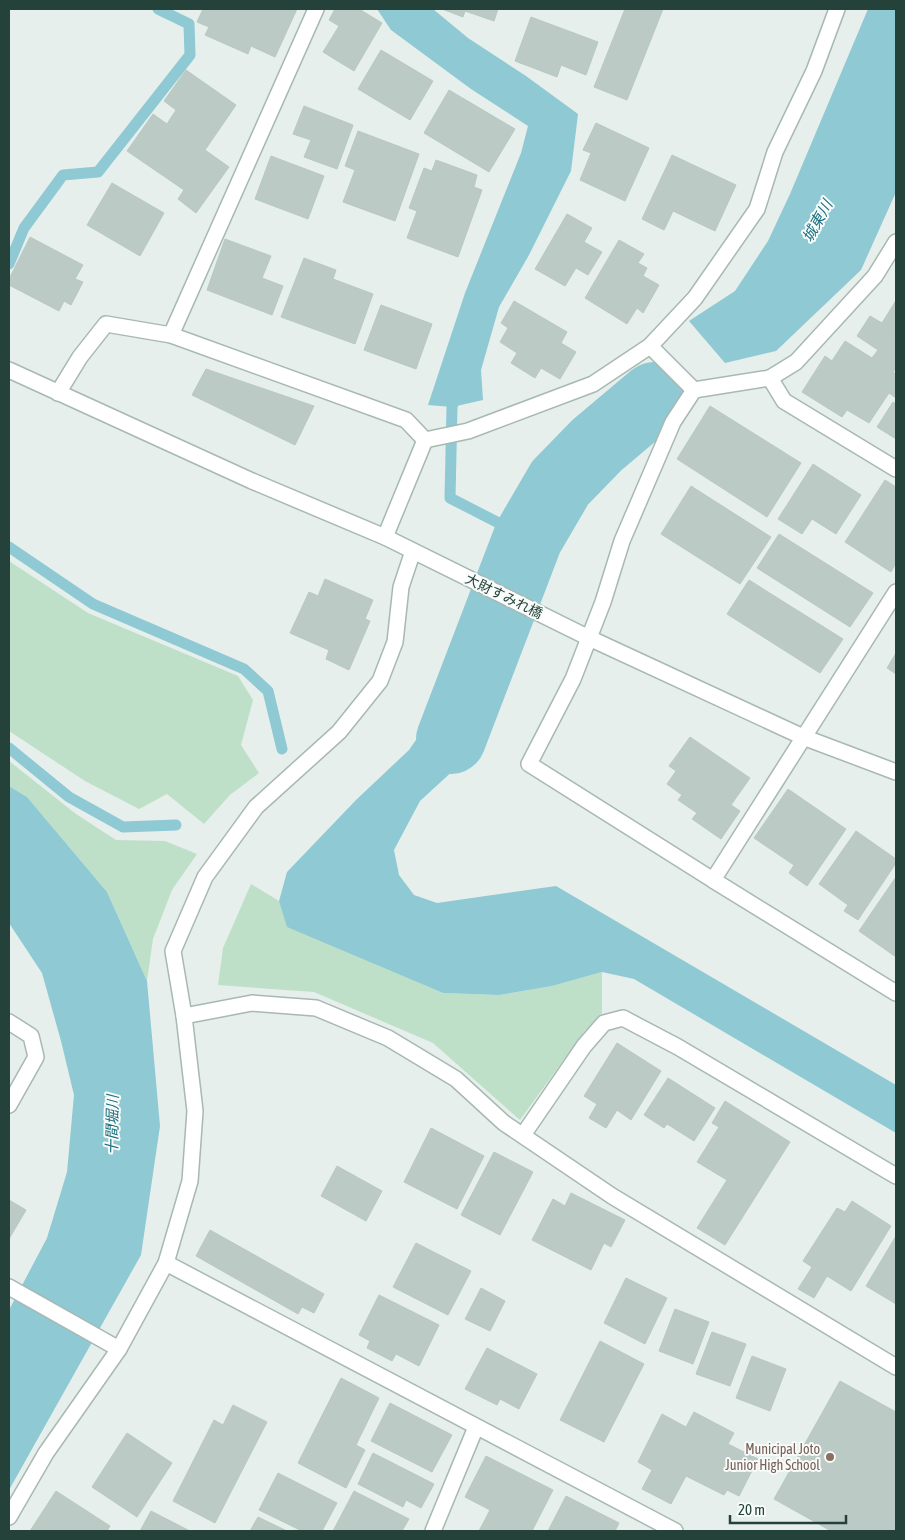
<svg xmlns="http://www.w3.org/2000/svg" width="905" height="1540" font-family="'Asap Condensed','Noto Sans JP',sans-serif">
	<rect width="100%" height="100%" fill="#e6efeb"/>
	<g fill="#bfe0c8">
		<path d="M9,561L88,613L238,676L253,700L241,745L259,773L230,795L204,824L167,794L139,809L85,781L9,731Z"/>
		<path d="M9,761L76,814L116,840L165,841L197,854L172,890L153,939L147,981L107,892L27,797L9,786Z"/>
		<path d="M251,884L279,901L288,927L443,993L499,995L552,986L602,972V1013L584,1032L520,1120L433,1043L314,992L218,985L223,948Z"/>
	</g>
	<g fill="#8ec9d4">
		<path d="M377,9H433L468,38L526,76L578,114L571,171L529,255L499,307L481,370L483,400L452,407L428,405L465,293L521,153L528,126L471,89L391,30Z"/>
		<path d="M868,9H896V192L861,270L776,351L725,363L689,321L735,291L768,241L790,194Z"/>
		<path d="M467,642L497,655L478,707L468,757L420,801L394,850L399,875L414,895L437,903L556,886L896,1085V1133L634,979L602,972L552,986L499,995L443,993L287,927L279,901L287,872L356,800L409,750L445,698Z"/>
		<path d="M9,786L27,797L107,892L147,981L160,1126L141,1255L9,1490V1310L47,1238L67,1172L74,1095L61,1041L42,973L9,923Z"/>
	</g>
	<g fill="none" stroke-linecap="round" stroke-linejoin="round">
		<g stroke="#8ec9d4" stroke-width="11">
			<path d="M9,264L24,228L63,175L98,172L190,55L189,24L158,9"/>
			<path d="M456,392L452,407L450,498L528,538"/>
			<path d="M9,547L93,604L244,669L268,691L282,749"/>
			<path d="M9,748L69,797L123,827L176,825"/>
		</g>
		<path stroke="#8ec9d4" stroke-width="70" d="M451,739L528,538L560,483L597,445L654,397"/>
	</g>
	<g fill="#bbcac4" stroke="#b8c9c2">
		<path d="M203,9H297L275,57L251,46L248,54L205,35L209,27L197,22Z"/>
		<path d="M335,9H359L382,23L354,71L323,52L339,26L329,20Z"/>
		<path d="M442,9H498L494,21L465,11L463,17Z"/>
		<path d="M625,9H663L627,100L594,87Z"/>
		<path d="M531,17L598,42L586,75L561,65L557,77L515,61Z"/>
		<path d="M381,50L433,81L410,120L358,89Z"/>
		<path d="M186,70L236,105L205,150L229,167L196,213L178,199L184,190L127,151L153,114L167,124L176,110L164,101Z"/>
		<path d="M449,90L515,129L489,172L424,133Z"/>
		<path d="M304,106L353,125L337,169L304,157L311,140L293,134Z"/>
		<path d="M596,123L649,148L625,201L580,180L591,153L583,150Z"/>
		<path d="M358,131L419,154L395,221L343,202L355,170L345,166Z"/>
		<path d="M672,155L736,185L715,231L673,211L664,230L642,219Z"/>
		<path d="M271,156L324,176L308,219L255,199Z"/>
		<path d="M436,160L477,175L474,187L482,190L458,257L407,238L417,211L409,208L424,168L432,171Z"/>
		<path d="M112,183L164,213L140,256L87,225Z"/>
		<path d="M567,214L592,228L584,242L602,252L588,275L576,268L565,286L535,269Z"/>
		<path d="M30,237L83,265L75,279L83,282L71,305L64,301L59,311L9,285V279Z"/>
		<path d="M225,239L271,256L262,278L283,286L272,315L207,290Z"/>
		<path d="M619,240L644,254L638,263L647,268L643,276L659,285L643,313L637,308L627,324L585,298Z"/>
		<path d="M304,258L336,270L333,279L373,294L355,344L281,317Z"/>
		<path d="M514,301L567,332L561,343L576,352L560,379L541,368L535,378L511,363L517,353L500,342L508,328L501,323Z"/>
		<path d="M895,302L896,368L893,372L896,374V398L889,393L869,423L847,410L842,417L802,392L825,356L832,361L845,341L872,358L878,350L857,336L870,316L882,323Z"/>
		<path d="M381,305L432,324L416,369L364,350Z"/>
		<path d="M206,369L314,406L295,445L192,395Z"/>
		<path d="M893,402L896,404V439L877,427Z"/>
		<path d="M710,406L801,463L767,517L677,459Z"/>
		<path d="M813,464L861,495L836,534L812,519L802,534L778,519Z"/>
		<path d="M885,480L896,487V563L891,572L845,542Z"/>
		<path d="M691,486L771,537L740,584L661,534Z"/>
		<path d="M779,534L873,593L850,627L757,568Z"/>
		<path d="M325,579L373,600L365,619L370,621L349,670L326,659L329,650L290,633L309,592L318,596Z"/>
		<path d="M749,580L843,639L820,673L727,614Z"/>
		<path d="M896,653V674L887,668Z"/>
		<path d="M690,737L750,778L731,805L740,811L721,839L692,819L697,813L678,800L682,795L667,784L676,771L669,766Z"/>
		<path d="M788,789L846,829L807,886L789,873L794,865L754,838Z"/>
		<path d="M856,831L896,859V863L858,920L844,911L848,905L819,884Z"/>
		<path d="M896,877V957L859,931Z"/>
		<path d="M617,1043L661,1071L631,1120L617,1110L606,1128L589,1118L597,1104L584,1096Z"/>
		<path d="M668,1078L715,1108L694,1141L667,1124L664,1128L644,1115Z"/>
		<path d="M725,1101L790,1142L725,1245L697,1228L727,1180L697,1162L719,1127L712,1123Z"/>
		<path d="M431,1128L484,1156L457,1209L404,1182Z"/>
		<path d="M494,1152L533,1172L500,1235L461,1215Z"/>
		<path d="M337,1166L382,1191L366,1221L321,1196Z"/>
		<path d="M571,1193L625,1220L611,1247L604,1243L591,1270L532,1240L553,1199L565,1206Z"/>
		<path d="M9,1200L26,1210L9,1239Z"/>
		<path d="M852,1201L891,1226L851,1291L827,1276L814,1298L798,1289L812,1267L803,1261L837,1208L845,1212Z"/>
		<path d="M210,1230L324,1294L314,1313L302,1307L298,1314L196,1256Z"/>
		<path d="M896,1236V1304L866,1286Z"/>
		<path d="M416,1243L471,1271L448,1315L393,1287Z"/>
		<path d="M626,1278L667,1298L645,1344L604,1323Z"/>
		<path d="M481,1288L505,1301L490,1331L465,1319Z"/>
		<path d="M379,1295L439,1325L419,1366L396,1354L392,1361L367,1348L370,1341L359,1335Z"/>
		<path d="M675,1309L709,1322L693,1364L659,1351Z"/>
		<path d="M712,1332L746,1344L730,1386L696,1374Z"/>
		<path d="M600,1341L644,1364L604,1442L560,1420Z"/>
		<path d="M487,1348L537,1374L519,1409L500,1399L497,1405L465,1389Z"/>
		<path d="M752,1356L786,1369L770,1411L736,1398Z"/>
		<path d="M341,1378L379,1398L356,1445L365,1450L346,1488L298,1463Z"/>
		<path d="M840,1381L896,1412V1531H831L774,1499Z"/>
		<path d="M390,1403L452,1435L432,1472L371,1441Z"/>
		<path d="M233,1405L267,1422L215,1523L173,1501L214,1420L223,1425Z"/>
		<path d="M694,1412L734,1433L728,1444L758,1459L739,1496L727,1490L724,1495L686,1476L671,1504L642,1489L652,1470L638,1462L662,1414L686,1427Z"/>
		<path d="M127,1433L172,1463L137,1517L92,1487Z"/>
		<path d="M373,1453L434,1484L421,1508L406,1500L403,1507L358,1484Z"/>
		<path d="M486,1456L553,1490L532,1531H479L490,1510L465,1497Z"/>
		<path d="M278,1473L337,1503L322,1531H302L259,1510Z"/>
		<path d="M56,1491L110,1526L107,1531H30Z"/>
		<path d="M354,1491L409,1519L402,1531H333Z"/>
		<path d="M566,1496L619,1523L615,1531H548Z"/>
		<path d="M151,1511L190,1531H140Z"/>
		<path d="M258,1517L287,1531H250Z"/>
	</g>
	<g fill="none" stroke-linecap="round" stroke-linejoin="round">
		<defs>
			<g id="minor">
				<path d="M171,335L316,9"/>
				<path d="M650,346L694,390"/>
				<path d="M770,378L796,362L875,276L896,242"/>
				<path d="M58,393L80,357L106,324L171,335L406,420L425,440"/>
				<path d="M385,537L425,440L468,431L593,384L650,346L695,298L757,209L775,152L814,71L837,9"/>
				<path d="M896,592L713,880L896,993"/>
				<path d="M713,880L529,764L573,679L603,602L622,541L673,422L694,390L770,378L784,401L896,469"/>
				<path d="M184,1016L252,1003L316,1008L388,1038L456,1079L504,1123L612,1196L896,1367"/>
				<path d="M9,1022L31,1036L36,1057L9,1105"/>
				<path d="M523,1135L584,1046L604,1023L623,1018L678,1047L896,1176"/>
				<path d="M166,1263L675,1531"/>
				<path d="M9,1287L119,1349"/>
				<path d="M9,1517L46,1453L119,1349L166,1263L190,1181L195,1111L184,1016L173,951L205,877L256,807L339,732L380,681L395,642L401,587L413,551"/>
				<path d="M433,1531L476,1427"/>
			</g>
			<path id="tertiary" d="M9,370L252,481L385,537L587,637L803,737L896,772"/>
		</defs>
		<use href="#minor" stroke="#a8b8b2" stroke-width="18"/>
		<use href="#tertiary" stroke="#a8b8b2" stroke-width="18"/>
		<use href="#minor" stroke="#fff" stroke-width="15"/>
		<use href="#tertiary" stroke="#fff" stroke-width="15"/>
	</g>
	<circle fill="#8d6e63" stroke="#f7fbf9" stroke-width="2" cx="830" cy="1457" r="5"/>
	<g text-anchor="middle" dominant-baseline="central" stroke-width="4" stroke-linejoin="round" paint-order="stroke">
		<g font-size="14" fill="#24423a" stroke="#f7fbf9">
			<text transform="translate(504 596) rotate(26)">大財すみれ橋</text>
		</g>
		<g font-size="14" fill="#785e54" stroke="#f7fbf9" text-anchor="end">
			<text x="820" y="1449">Municipal Joto<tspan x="820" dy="16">Junior High School</tspan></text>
		</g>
		<g font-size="15" font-style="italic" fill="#1c6f80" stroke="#f7fbf9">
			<text transform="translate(817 221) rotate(-61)">城東川</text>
			<text transform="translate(112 1125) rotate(-89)">十間堀川</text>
		</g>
	</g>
	<rect width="905" height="1540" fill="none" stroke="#24423a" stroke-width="20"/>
	<path d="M730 1515v8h116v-8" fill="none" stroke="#24423a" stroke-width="2.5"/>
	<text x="738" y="1515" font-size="15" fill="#24423a" stroke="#f7fbf9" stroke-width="4" paint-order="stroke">20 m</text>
</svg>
